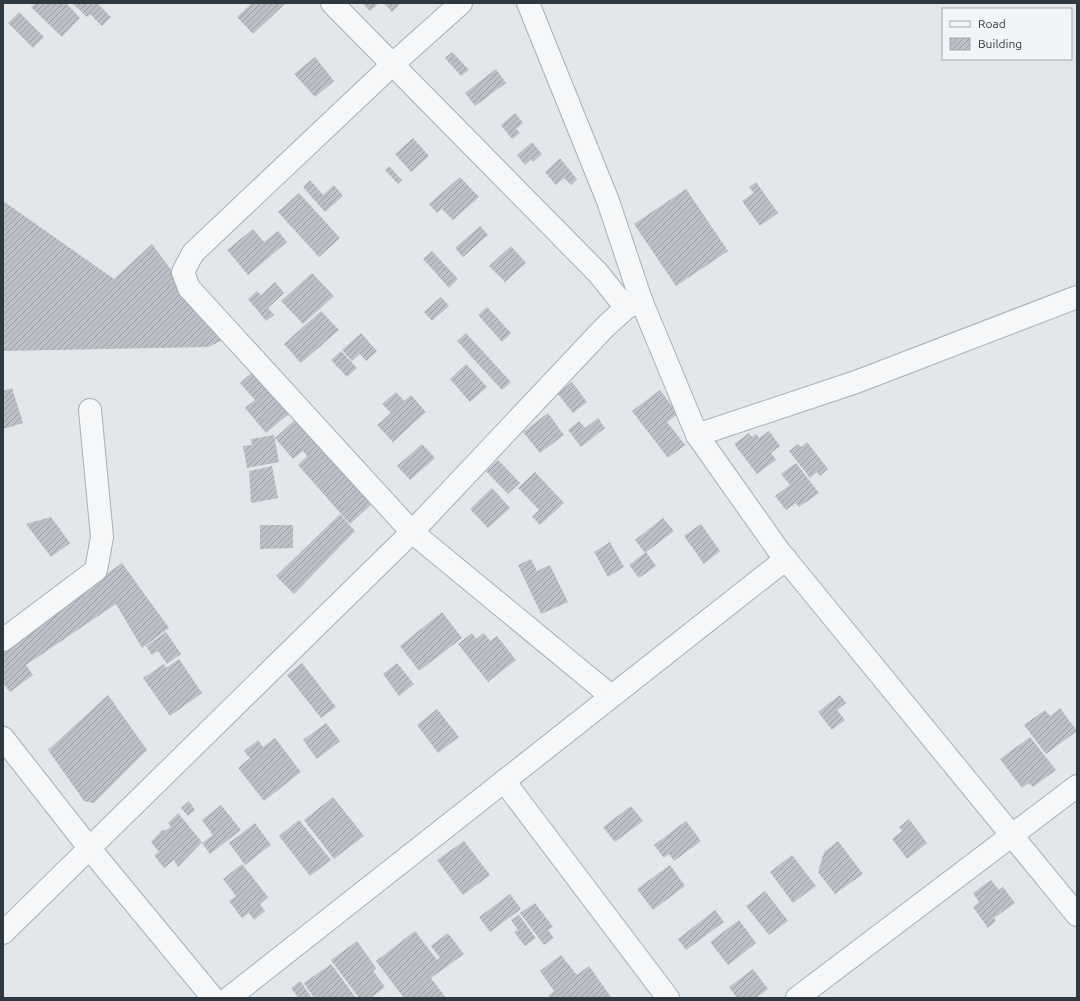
<svg xmlns="http://www.w3.org/2000/svg" width="1080" height="1001" font-family="Ubuntu,sans-serif">
	<defs>
		<pattern id="building-hatch" width="6" height="6" patternUnits="userSpaceOnUse"><rect width="6" height="6" fill="#bbc1c6"/><path d="M-1 1l2-2M0 6l6-6M5 7l2-2" fill="none" stroke="#989ea2"/></pattern>
	</defs>
	<rect width="100%" height="100%" fill="#e3e7ea"/>
	<g fill="url(#building-hatch)">
		<path d="M36,3H66L80,18L62,37L31,7Z"/>
		<path d="M72,3H97L111,17L102,26L90,14L87,17Z"/>
		<path d="M252,3H286L253,34L237,17Z"/>
		<path d="M362,3H379L370,11Z"/>
		<path d="M384,3H401L392,12Z"/>
		<path d="M19,12L44,37L33,48L8,23Z"/>
		<path d="M452,52L469,70L461,76L445,58Z"/>
		<path d="M315,57L334,81L315,97L294,74Z"/>
		<path d="M496,69L506,83L475,106L465,93Z"/>
		<path d="M515,113L523,123L516,129L520,133L512,139L501,125Z"/>
		<path d="M413,138L429,156L411,172L395,154Z"/>
		<path d="M532,142L542,154L533,162L531,159L525,165L517,155Z"/>
		<path d="M560,158L577,179L571,185L564,178L556,185L545,172Z"/>
		<path d="M389,166L402,180L398,184L385,170Z"/>
		<path d="M460,177L479,197L453,220L442,209L437,213L429,204Z"/>
		<path d="M310,180L323,195L334,185L343,196L325,212L303,187Z"/>
		<path d="M756,182L778,213L760,226L742,201L754,193L749,187Z"/>
		<path d="M686,189L728,251L676,286L634,224Z"/>
		<path d="M299,193L340,238L319,257L278,212Z"/>
		<path d="M3,201L114,279L152,244L223,340L208,347L3,351Z"/>
		<path d="M480,226L488,235L463,257L455,248Z"/>
		<path d="M253,229L264,242L278,231L287,242L248,275L227,250Z"/>
		<path d="M511,246L526,263L505,282L489,266Z"/>
		<path d="M432,251L458,279L449,288L423,259Z"/>
		<path d="M312,273L334,296L303,324L281,301Z"/>
		<path d="M275,282L284,293L268,308L274,315L266,321L248,299L257,291L261,295Z"/>
		<path d="M441,297L449,306L432,321L424,312Z"/>
		<path d="M487,307L511,333L502,342L478,315Z"/>
		<path d="M321,311L339,330L301,363L284,344Z"/>
		<path d="M361,333L377,351L366,361L360,354L352,361L342,350Z"/>
		<path d="M466,333L511,382L502,390L457,341Z"/>
		<path d="M341,351L357,368L347,377L331,360Z"/>
		<path d="M466,364L487,387L470,402L450,379Z"/>
		<path d="M255,370L291,412L266,433L245,408L255,400L240,383Z"/>
		<path d="M572,382L587,402L573,413L557,393Z"/>
		<path d="M12,388L23,423L3,429V391Z"/>
		<path d="M660,390L678,414L667,422L685,445L668,458L632,411Z"/>
		<path d="M396,392L404,401L411,395L426,412L393,442L377,425L391,413L382,404Z"/>
		<path d="M548,413L564,435L540,453L523,432Z"/>
		<path d="M297,418L372,504L350,524L298,465L307,456L303,451L293,459L275,438Z"/>
		<path d="M598,418L605,428L581,447L568,430L579,421L585,428Z"/>
		<path d="M769,431L780,446L771,453L776,460L757,474L734,444L749,433L752,437L756,434L759,438Z"/>
		<path d="M274,435L279,462L247,468L243,446L252,445L251,439Z"/>
		<path d="M807,442L828,469L820,476L817,472L810,478L789,451L798,444L801,447Z"/>
		<path d="M422,444L435,458L410,480L397,466Z"/>
		<path d="M498,460L520,483L508,494L486,471Z"/>
		<path d="M796,463L819,493L799,507L796,503L786,510L775,496L790,485L781,474Z"/>
		<path d="M272,466L278,498L251,503L249,471Z"/>
		<path d="M535,472L564,503L540,525L532,517L539,510L518,488Z"/>
		<path d="M492,488L510,508L488,528L470,509Z"/>
		<path d="M340,514L355,531L294,594L276,576Z"/>
		<path d="M51,517L70,543L51,557L26,524Z"/>
		<path d="M663,518L674,531L645,553L635,540Z"/>
		<path d="M701,524L720,551L704,564L684,536Z"/>
		<path d="M260,525H293V548L260,549Z"/>
		<path d="M610,542L624,567L608,577L594,552Z"/>
		<path d="M646,552L656,566L639,578L629,565Z"/>
		<path d="M531,559L537,571L550,565L568,602L541,614L518,565Z"/>
		<path d="M122,563L169,628L142,648L116,604L26,665L33,675L10,692L3,683V649Z"/>
		<path d="M442,612L462,638L419,671L400,646Z"/>
		<path d="M166,632L181,654L167,664L158,651L152,655L146,646Z"/>
		<path d="M472,633L476,639L484,633L490,641L497,636L516,660L488,682L458,644Z"/>
		<path d="M179,659L202,693L170,716L143,678L164,664L166,668Z"/>
		<path d="M302,663L336,707L321,718L287,675Z"/>
		<path d="M397,663L414,684L399,696L383,674Z"/>
		<path d="M108,695L147,750L94,803L84,801L48,750Z"/>
		<path d="M840,695L846,703L837,710L845,720L832,730L818,712Z"/>
		<path d="M1060,708L1077,731L1046,754L1024,725L1045,710L1050,716Z"/>
		<path d="M437,709L459,737L438,753L417,725Z"/>
		<path d="M326,723L340,741L317,759L303,740Z"/>
		<path d="M1030,737L1056,770L1033,787L1029,783L1022,788L1000,759Z"/>
		<path d="M275,738L301,772L264,801L238,768L250,758L244,751L258,740L263,747Z"/>
		<path d="M333,797L364,836L334,859L304,820Z"/>
		<path d="M189,801L195,810L188,816L181,808Z"/>
		<path d="M221,805L241,830L210,854L202,843L213,835L202,820Z"/>
		<path d="M631,806L643,821L615,842L603,827Z"/>
		<path d="M178,813L202,842L178,867L174,860L164,868L154,855L159,852L151,842L163,829L164,831L171,827L168,823Z"/>
		<path d="M909,819L927,843L907,859L892,839L902,831L899,827Z"/>
		<path d="M299,820L331,860L310,876L279,836Z"/>
		<path d="M686,821L701,841L674,861L669,854L664,858L654,845Z"/>
		<path d="M255,823L271,845L245,865L229,843Z"/>
		<path d="M464,841L490,875L463,895L437,860Z"/>
		<path d="M838,841L863,874L835,894L818,872L824,852Z"/>
		<path d="M792,855L816,886L793,903L770,872Z"/>
		<path d="M242,864L268,897L260,904L265,911L254,920L249,913L242,918L229,901L236,896L223,879Z"/>
		<path d="M670,865L685,886L653,910L637,889Z"/>
		<path d="M991,880L999,890L1003,887L1015,903L994,918L996,921L988,928L973,907L979,902L973,893Z"/>
		<path d="M765,891L788,921L769,935L746,906Z"/>
		<path d="M510,894L521,909L490,932L479,917Z"/>
		<path d="M535,903L553,927L548,930L554,938L544,945L520,913Z"/>
		<path d="M715,910L724,922L686,950L678,939Z"/>
		<path d="M519,915L536,938L525,946L514,932L518,930L511,920Z"/>
		<path d="M739,920L756,943L728,965L710,942Z"/>
		<path d="M415,931L437,960L440,958L431,946L448,933L464,954L431,978L446,998H404L376,961Z"/>
		<path d="M357,941L376,968L373,971L385,987L371,998H359L331,960Z"/>
		<path d="M561,955L577,975L589,966L611,997L609,998H549L548,996L554,991L540,971Z"/>
		<path d="M331,964L356,998H314L304,983Z"/>
		<path d="M753,969L768,989L756,998H737L729,987Z"/>
		<path d="M300,981L312,998H295L297,996L291,988Z"/>
	</g>
	<g fill="none" stroke-linecap="round" stroke-linejoin="round">
		<defs>
			<g id="minor">
				<path d="M332,3L598,273L626,308"/>
				<path d="M461,3L393,64L193,253L183,272L189,288L412,532L611,696"/>
				<path d="M528,3L608,201L641,300L697,435L779,551L1077,915"/>
				<path d="M697,435L856,382L1077,297"/>
				<path d="M3,640L96,570L102,537L90,410"/>
				<path d="M3,738L90,849L213,998"/>
				<path d="M504,781L668,998"/>
				<path d="M3,933L412,532L605,327L626,308L641,300"/>
				<path d="M229,998L786,559"/>
				<path d="M797,998L1077,786"/>
			</g>
		</defs>
		<use href="#minor" stroke="#a9afb4" stroke-width="24"/>
		<use href="#minor" stroke="#f5f7f8" stroke-width="22"/>
	</g>
	<rect width="1080" height="1001" fill="none" stroke="#2d3840" stroke-width="8"/>
	<rect x="942" y="8" width="130" height="52" fill="#f2f5f7" stroke="#a3a9ae"/>
	<rect x="950" y="21" width="20" height="6" fill="#f5f7f8" stroke="#a3a9ae"/>
	<text x="978" y="28" font-size="12" fill="#2d3840">Road</text>
	<rect x="950" y="38" width="20" height="12" fill="url(#building-hatch)" stroke="#a3a9ae"/>
	<text x="978" y="48" font-size="12" fill="#2d3840">Building</text>
</svg>
